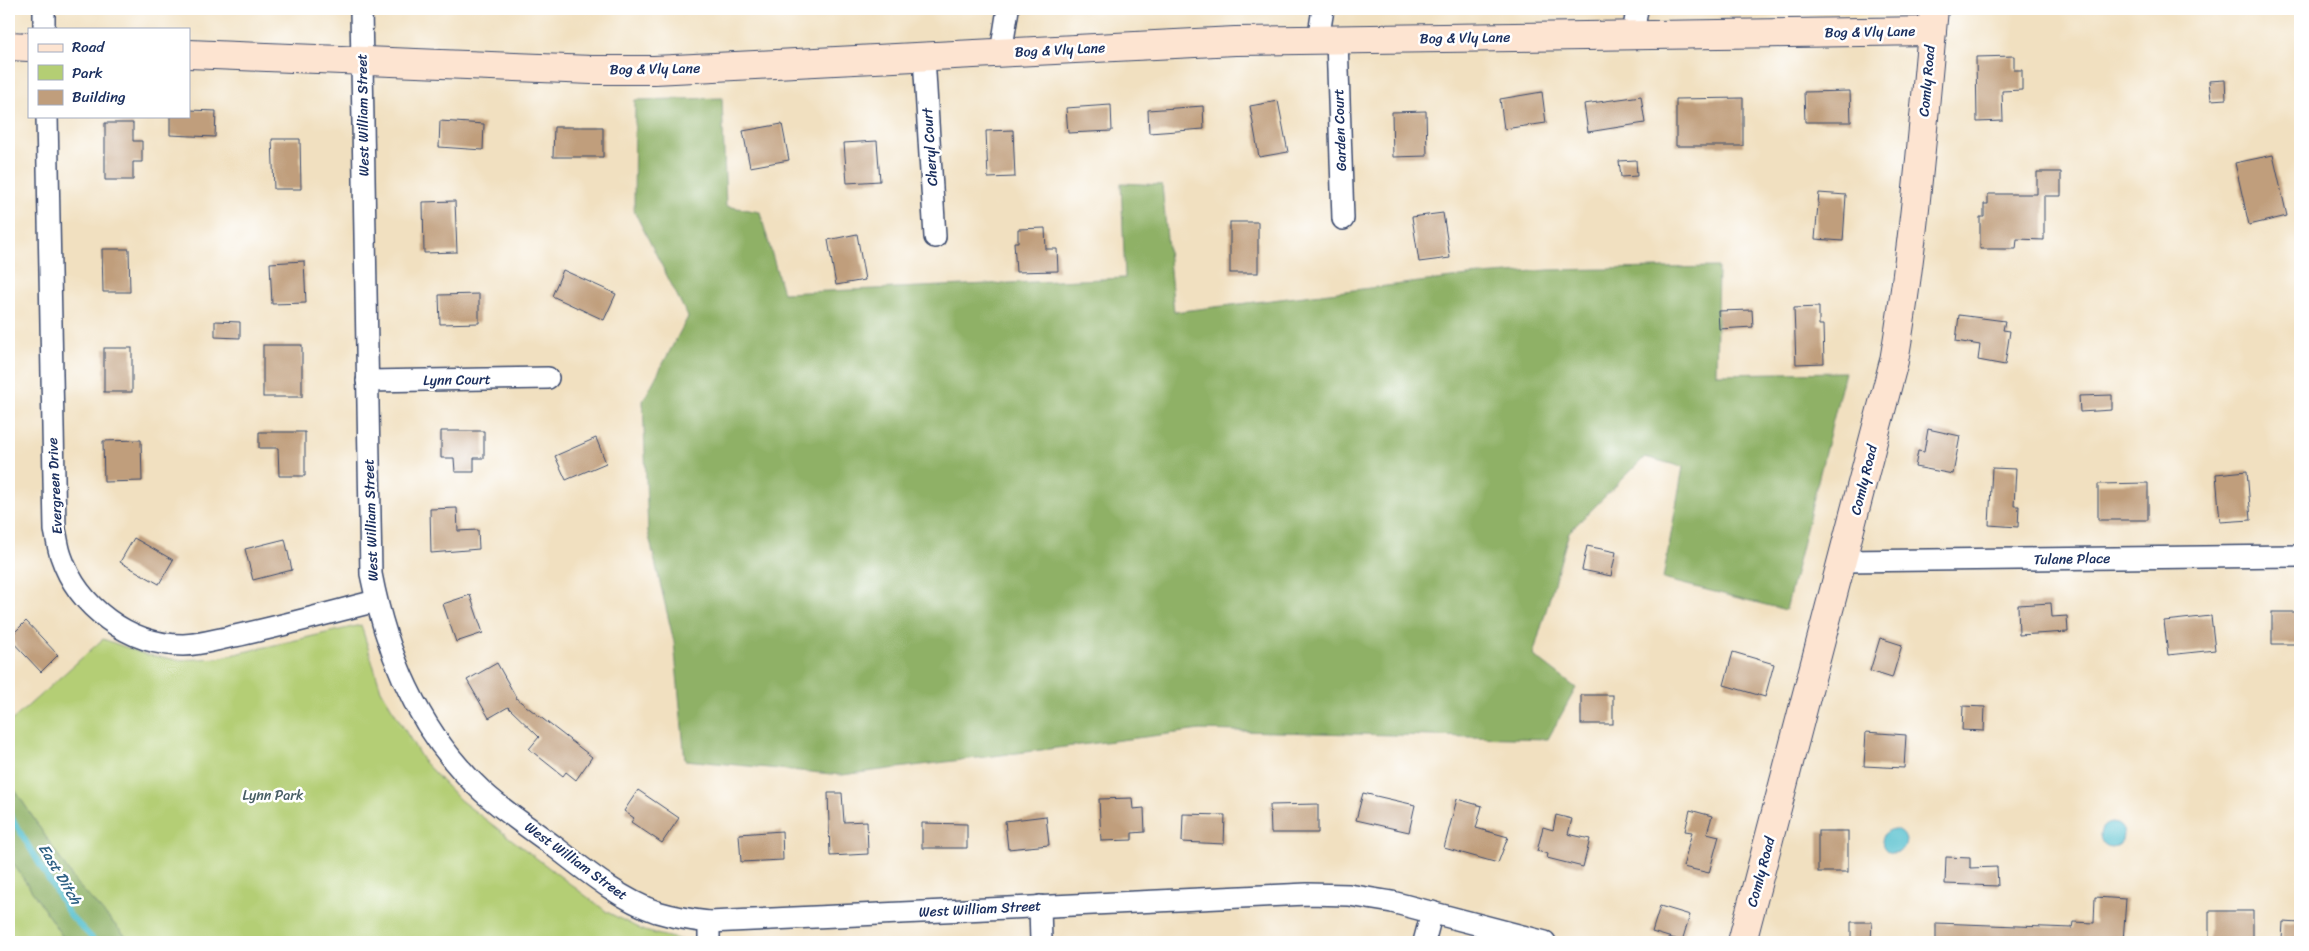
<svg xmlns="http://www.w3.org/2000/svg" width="2309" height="951" font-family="Sriracha,sans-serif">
	<rect width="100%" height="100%" fill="#fff"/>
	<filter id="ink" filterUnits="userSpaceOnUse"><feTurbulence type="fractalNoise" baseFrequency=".02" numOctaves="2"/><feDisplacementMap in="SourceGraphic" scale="10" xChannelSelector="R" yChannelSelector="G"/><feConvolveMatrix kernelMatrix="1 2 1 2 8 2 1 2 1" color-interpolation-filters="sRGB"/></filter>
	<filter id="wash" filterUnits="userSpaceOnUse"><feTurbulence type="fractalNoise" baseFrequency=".0096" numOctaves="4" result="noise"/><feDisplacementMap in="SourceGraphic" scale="20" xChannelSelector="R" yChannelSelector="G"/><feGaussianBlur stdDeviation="1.12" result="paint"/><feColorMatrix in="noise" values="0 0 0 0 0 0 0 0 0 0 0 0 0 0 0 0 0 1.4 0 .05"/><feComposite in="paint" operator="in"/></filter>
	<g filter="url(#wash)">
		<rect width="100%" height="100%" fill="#f1e0c0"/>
		<g fill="#b4ce74" stroke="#687e69">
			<path d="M361,625L381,690L424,762L460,800L607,912L644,931L689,942H131L76,883L9,781V723L103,639L147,655L178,660L218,658Z"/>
			<path d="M9,857L66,942H9Z"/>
		</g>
		<g fill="#8fb166" stroke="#557062">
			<path d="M722,98L726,206L760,212L783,293L1125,278L1121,183L1162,185L1174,312L1468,276L1549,270L1718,267L1716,374L1845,372L1786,610L1663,579L1683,467L1645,457L1569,532L1533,655L1576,688L1548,739L1200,730L842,775L685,760L674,642L648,532L643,401L688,317L634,211L635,100Z"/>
			<path d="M9,781L76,883L131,942H66L9,857Z"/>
		</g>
		<g fill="#54c0ce" stroke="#387896">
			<circle cx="2112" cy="835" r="12"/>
			<circle cx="1894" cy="841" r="12"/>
		</g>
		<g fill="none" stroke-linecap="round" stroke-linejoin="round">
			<path stroke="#54c0ce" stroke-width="5.5" d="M9,813L69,914L96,942"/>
		</g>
		<g id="blocks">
			<g fill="#c09e7c">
				<path d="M2014,56V70H2022V90L2002,91L2003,121L1977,122L1976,57Z"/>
				<path d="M2225,80L2226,99L2211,100L2209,81Z"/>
				<path d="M1850,91L1851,122H1805L1804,92Z"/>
				<path d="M1542,92L1546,123L1504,129L1500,99Z"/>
				<path d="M1641,96L1645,123L1588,132L1584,104Z"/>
				<path d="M1743,98V146H1676V99Z"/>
				<path d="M1278,101L1288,152L1259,157L1250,106Z"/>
				<path d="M1111,105L1112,131L1068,133L1066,108Z"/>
				<path d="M1203,106L1204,129L1149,133L1148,110Z"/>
				<path d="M189,110L216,111L215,137L170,135V116H189Z"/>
				<path d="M1426,111L1427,156L1393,157L1392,112Z"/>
				<path d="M440,121L484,124L483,150L439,147Z"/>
				<path d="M105,123H133V141H142V162H133V180H105Z"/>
				<path d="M782,124L789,160L750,167L743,131Z"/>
				<path d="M554,127H603V157H553Z"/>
				<path d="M1013,130L1015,177L988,178L986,131Z"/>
				<path d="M272,139H300L301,189H274Z"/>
				<path d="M877,141L880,181L847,183L844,143Z"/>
				<path d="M2273,155L2287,216L2249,225L2235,163Z"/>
				<path d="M1636,160L1637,176L1621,177L1619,161Z"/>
				<path d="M2037,172H2061V196H2044V240L2017,239L2016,249H1980V217H1984V204H1988V194H2037Z"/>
				<path d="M1819,193L1846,195L1843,241L1815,239Z"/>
				<path d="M455,201L457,252L424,253L423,202Z"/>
				<path d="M1443,213L1450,258L1419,262L1412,217Z"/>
				<rect x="1230" y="222" width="28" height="51"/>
				<path d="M1045,228L1046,249H1057L1058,271L1016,272L1014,242H1018V229Z"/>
				<path d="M857,234L865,280L836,285L828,240Z"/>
				<path d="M102,249H129L130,292H103Z"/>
				<path d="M304,261L306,303L272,304L270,263Z"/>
				<path d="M563,270L616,294L604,320L552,296Z"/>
				<path d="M479,294V323L440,324L439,295Z"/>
				<path d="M1819,307V325H1823L1824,363L1796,364L1794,308Z"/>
				<path d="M1752,310L1753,327L1719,329L1718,311Z"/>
				<path d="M1959,315L2005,321L2003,330L2010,331L2005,365L1978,360L1980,345L1956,341Z"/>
				<path d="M215,321L240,322V338L215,337Z"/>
				<rect x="263" y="345" width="39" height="52"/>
				<rect x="104" y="348" width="28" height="44"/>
				<path d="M2112,395V410L2080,412L2079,396Z"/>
				<path d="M1928,429L1960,436L1953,474L1915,467L1918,451L1924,452Z"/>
				<path d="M441,431H484V458H474V472H455L454,458H441Z"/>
				<path d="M259,432H305V476H279L278,448H259Z"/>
				<path d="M596,438L606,463L566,480L555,456Z"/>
				<path d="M141,440L142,481L104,482L103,441Z"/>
				<path d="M1992,468L2016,469L2014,506H2019L2018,527L1989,525Z"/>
				<path d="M2247,471L2251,520L2220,522L2216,474Z"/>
				<path d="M2148,483V520H2098V484Z"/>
				<path d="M457,508L458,531L478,530L479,549L431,553L430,509Z"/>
				<path d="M134,538L173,560L159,584L120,562Z"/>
				<path d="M285,539L292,570L253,580L245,549Z"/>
				<path d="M1587,546L1616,552L1611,576L1582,570Z"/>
				<path d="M470,595L483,633L456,642L443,604Z"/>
				<path d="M2051,603L2052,617L2067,616L2068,632L2019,635L2018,605Z"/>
				<rect x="2272" y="612" width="28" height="32"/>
				<path d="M2211,616L2215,650L2168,655L2164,621Z"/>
				<path d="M26,621L58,655L41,672L9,638Z"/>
				<path d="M1880,638L1902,645L1892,678L1870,671Z"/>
				<path d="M1733,652L1774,664L1765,697L1724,685Z"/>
				<path d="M497,663L517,699L592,757L576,780L566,772L563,776L529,749L539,737L508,707L489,718L467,680Z"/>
				<rect x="1581" y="695" width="32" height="29"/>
				<path d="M1963,706L1985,707L1984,731L1962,730Z"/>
				<path d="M1866,732L1906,735L1904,768L1864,766Z"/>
				<path d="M638,790L679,818L662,843L631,822L634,818L624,811Z"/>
				<path d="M828,793H842L844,822L867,821L868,854L830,856Z"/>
				<path d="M1363,793L1415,805L1409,832L1356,820Z"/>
				<path d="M1132,798L1133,809L1144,808L1145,832L1132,833V840L1101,841L1099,799Z"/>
				<path d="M1457,799L1482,806L1476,828L1508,837L1498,863L1444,848Z"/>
				<path d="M1318,804V833H1271L1270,805Z"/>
				<path d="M1690,810L1712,816L1707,833L1719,836L1709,873L1683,867L1692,832L1685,831Z"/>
				<path d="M1183,814L1225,815L1224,844L1182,842Z"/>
				<path d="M1556,815L1572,819L1568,834L1590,839L1583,867L1547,858L1548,854L1537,851L1543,827L1553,830Z"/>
				<path d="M1046,816L1049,845L1008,849L1005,821Z"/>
				<path d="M922,823L967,824V848H922Z"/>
				<path d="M782,831L783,860L741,862L739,834Z"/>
				<rect x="1818" y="831" width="30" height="41"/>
				<path d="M1946,857L1970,858V868L1997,867L1998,886L1945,884Z"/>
				<path d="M2095,897L2126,899L2123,942H1936V923L2072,928L2073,922L2094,923Z"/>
				<path d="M1660,906L1690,915L1682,941L1652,932Z"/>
				<path d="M2209,911H2253V940L2209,941Z"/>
				<path d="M1851,922H1872L1871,941L1851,940Z"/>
				<path d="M2283,922L2300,923V941L2282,940Z"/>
			</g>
		</g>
	</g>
	<g filter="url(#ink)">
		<use href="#blocks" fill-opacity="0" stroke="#3b4a6d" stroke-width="1"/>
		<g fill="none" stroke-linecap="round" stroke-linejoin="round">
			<defs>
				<g id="street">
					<path d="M44,9V29"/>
					<path d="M361,9L371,574C387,657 420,734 483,792C505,812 531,829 555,847C586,871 620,899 657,912C674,917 691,920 709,922L1307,894L1349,895L1392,902L1545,942"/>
					<path d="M1633,36L1637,9"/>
					<path d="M1318,40L1323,9"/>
					<path d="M1337,40L1343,219"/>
					<path d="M1001,53L1008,9"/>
					<path d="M924,57L935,237"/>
					<path d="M47,116L55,530C57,538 58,548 61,556C78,607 129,645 183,645C200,645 218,639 235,636C282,626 329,613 376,601"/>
					<path d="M367,381L548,378"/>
					<path d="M1843,561L2300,556"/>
					<path d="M1040,906L1041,942"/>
					<path d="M709,922V942"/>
					<path d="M1424,942L1432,912"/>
				</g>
				<g id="secondary">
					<path d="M9,46L29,47"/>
					<path d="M189,54L592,70H654L1235,41L1932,31"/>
					<path d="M1742,942L1894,361C1914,245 1923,127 1934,9"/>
				</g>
			</defs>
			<use href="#street" stroke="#3b4a6d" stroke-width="24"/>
			<use href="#secondary" stroke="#3b4a6d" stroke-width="30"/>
			<use href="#street" stroke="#fff" stroke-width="21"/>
			<use href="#secondary" stroke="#fde4d1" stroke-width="28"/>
		</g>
	</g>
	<g text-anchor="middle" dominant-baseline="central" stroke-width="5" stroke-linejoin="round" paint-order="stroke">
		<g font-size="14" fill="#1b2f5e" stroke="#fff">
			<text transform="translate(1870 32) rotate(-1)">Bog &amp; Vly Lane</text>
			<text transform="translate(1465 38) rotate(-1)">Bog &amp; Vly Lane</text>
			<text transform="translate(1060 50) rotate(-3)">Bog &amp; Vly Lane</text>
			<text transform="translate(655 69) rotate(-1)">Bog &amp; Vly Lane</text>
			<text transform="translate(1927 81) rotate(-85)">Comly Road</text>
			<text transform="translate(363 115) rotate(-91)">West William Street</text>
			<text transform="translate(1340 130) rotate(-92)">Garden Court</text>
			<text transform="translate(930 147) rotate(-94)">Cheryl Court</text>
			<text transform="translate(457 380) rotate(-1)">Lynn Court</text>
			<text transform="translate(1864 480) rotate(-76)">Comly Road</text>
			<text transform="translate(55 486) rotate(-93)">Evergreen Drive</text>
			<text transform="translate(371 520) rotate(-92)">West William Street</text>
			<text transform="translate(2072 559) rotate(-1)">Tulane Place</text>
			<text transform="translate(576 861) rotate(36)">West William Street</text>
			<text transform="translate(1761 872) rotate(-75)">Comly Road</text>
			<text transform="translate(980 909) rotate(-3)">West William Street</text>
		</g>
		<g font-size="14" fill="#495f65" stroke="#fff">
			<text x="273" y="795">Lynn Park</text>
		</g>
		<g font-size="15" font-style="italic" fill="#2f6285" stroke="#fff">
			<text transform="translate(60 874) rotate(59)">East Ditch</text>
		</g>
	</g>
	<rect width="2309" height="951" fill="none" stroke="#fff" stroke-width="30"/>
	<rect x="28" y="28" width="162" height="90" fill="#ffffff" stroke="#a4acbf"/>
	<rect x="38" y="44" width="25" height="8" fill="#fde4d1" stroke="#a4acbf"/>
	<text x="72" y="52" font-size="15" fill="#1b2f5e">Road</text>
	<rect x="38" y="65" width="25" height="15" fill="#b4ce74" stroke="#a4acbf"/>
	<text x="72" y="78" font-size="15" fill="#1b2f5e">Park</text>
	<rect x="38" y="90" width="25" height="15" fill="#c09e7c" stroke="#a4acbf"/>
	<text x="72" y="102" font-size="15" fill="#1b2f5e">Building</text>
</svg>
